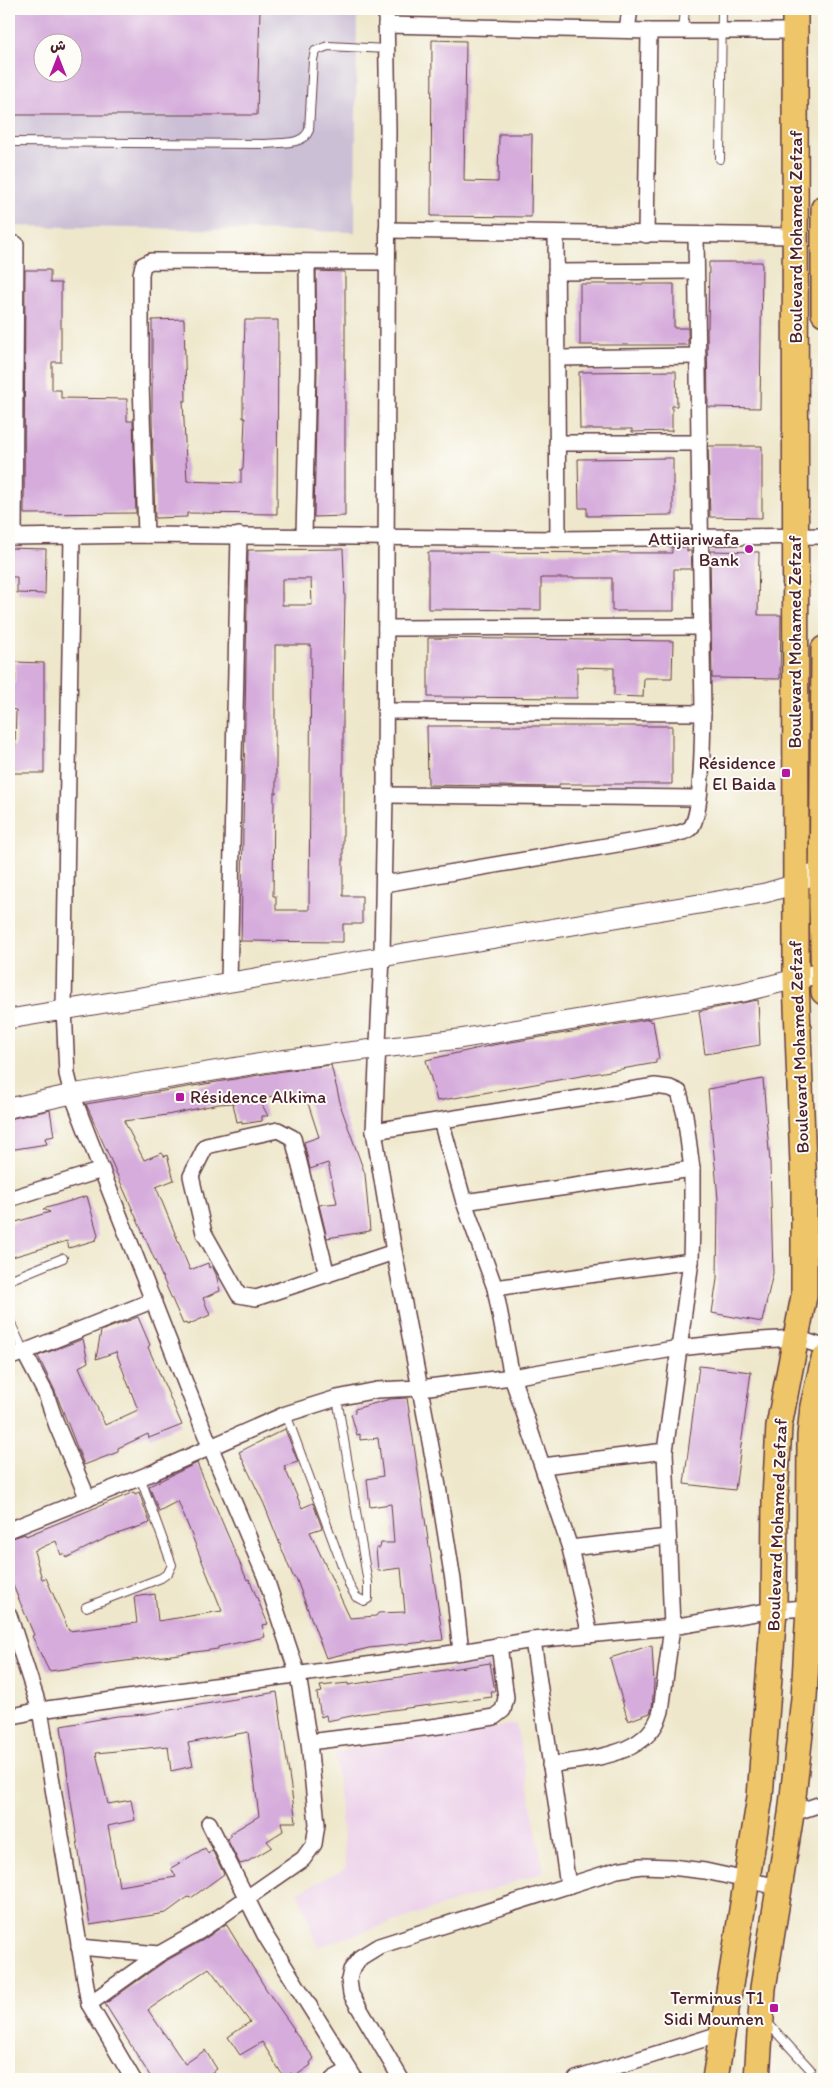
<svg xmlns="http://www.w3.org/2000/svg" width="833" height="2088" font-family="Itim,'Playpen Sans Arabic',sans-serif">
	<rect width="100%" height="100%" fill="#fdfcf7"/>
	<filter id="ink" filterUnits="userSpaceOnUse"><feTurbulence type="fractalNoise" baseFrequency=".02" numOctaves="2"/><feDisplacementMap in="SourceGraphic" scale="10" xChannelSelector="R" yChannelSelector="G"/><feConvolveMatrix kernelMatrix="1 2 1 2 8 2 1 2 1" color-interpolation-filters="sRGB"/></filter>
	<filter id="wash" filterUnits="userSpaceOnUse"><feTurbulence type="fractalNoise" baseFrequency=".0096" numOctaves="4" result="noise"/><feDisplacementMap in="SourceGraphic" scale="20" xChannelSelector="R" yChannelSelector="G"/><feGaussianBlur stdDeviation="1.12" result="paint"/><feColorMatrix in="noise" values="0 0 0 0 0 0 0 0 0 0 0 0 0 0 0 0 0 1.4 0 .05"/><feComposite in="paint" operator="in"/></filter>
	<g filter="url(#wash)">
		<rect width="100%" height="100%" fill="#eee7cb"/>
		<path fill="#ecd1ea" d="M516,1724L544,1872L318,1947L298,1892L346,1868L335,1752Z"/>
		<path fill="#cbbfd5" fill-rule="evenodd" d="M9,9H357L355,232L9,226ZM42,42H72V72H42Z"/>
		<g id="blocks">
			<g fill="#d5acdb" fill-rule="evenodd">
				<path d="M9,9H260L257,115H9ZM42,42H72V72H42Z"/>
				<path d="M432,40L466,41L464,181L498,182L499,134H532L531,217L431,216Z"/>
				<path d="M709,262H762L760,408L708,407L707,328H708Z"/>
				<path d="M25,270H50V283H61V362H52V390H61V398L127,399V421H133L136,513L24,514Z"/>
				<path d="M316,271L345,272V516L314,517L317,370Z"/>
				<path d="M580,284H674V328H688V345H580Z"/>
				<path d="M184,319L186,401H183L187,481L241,483V469H243L245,418H243V386L245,320H278L277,514L187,513V517L155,518L152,420V320Z"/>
				<path d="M676,371L677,406H672V431L632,432V429H580L579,372Z"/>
				<path d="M708,446H762V518L710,517Z"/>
				<path d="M673,458V515L587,516V508H579L578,459Z"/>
				<path d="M672,547H687V551H691L692,569H674V611H612V578H541V610L428,609V552L672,553Z"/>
				<path d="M9,548L46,549L45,594L17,593V577H9Z"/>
				<path d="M343,549L345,597L343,694V896H362V924H343V942L241,941L248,550ZM282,579H311L312,605H282ZM275,645H311L309,910H276V896H273L274,793H276V746H275Z"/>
				<path d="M710,551L759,552L758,615H781L780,679L712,678Z"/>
				<path d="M428,638L673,641L672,678H644L643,697L614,696V668L577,667V698L428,697Z"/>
				<path d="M15,662L44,663V773H9V747L15,746L16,710L9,709V684H15Z"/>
				<path d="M427,726H672V784H559V787L428,785Z"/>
				<path d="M758,1000L760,1045L705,1054L699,1011Z"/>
				<path d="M650,1019V1022L653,1021L659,1059H656V1063L437,1101L426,1060L493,1045Z"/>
				<path d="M331,1065L342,1110L365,1174L370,1231L327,1238L319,1205L337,1203L328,1163L310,1169L304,1142L319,1137L305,1094L277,1095L259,1099L268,1116H262V1121L242,1124V1121L237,1122L233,1103L219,1104L167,1115L124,1121L144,1160L162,1153L165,1157L167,1155L174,1180L156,1187L190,1270L208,1263L209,1268L212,1266L216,1274L220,1291L203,1298L210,1315L187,1325L186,1323L183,1324L86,1104L283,1071Z"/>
				<path d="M763,1079L770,1163L773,1273L762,1322L712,1313L717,1279L718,1199L708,1089Z"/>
				<path d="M50,1110L54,1136L45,1138L47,1144L9,1150V1119Z"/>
				<path d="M87,1196L98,1235L96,1240L69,1248L67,1241L9,1258V1224L50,1212L43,1209Z"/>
				<path d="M138,1317L150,1345L148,1347L182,1425L149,1438L148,1434L118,1448V1452L84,1465L55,1391L38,1356L83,1339L88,1362L79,1367L105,1425L138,1410L116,1352L96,1359L101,1331Z"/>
				<path d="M699,1366L751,1372L735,1490L684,1484Z"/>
				<path d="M407,1398L443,1640L369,1648L326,1658L296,1578H294L289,1567L264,1504L239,1452L285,1429L298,1462L284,1466L302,1508L313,1503L322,1528L310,1532L350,1618L376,1616L378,1613L405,1612L401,1568L378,1571L376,1548H380L381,1543H394L391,1504L370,1507L367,1479L383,1476L378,1438L360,1440V1434L357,1435L351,1414L355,1413V1409L390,1399Z"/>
				<path d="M197,1463L247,1580L249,1579L268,1624L262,1625L265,1637L218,1647V1649L49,1671L32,1636L34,1635L9,1576V1539L25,1534L26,1536L134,1492L135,1494L139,1492L150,1523L108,1537L66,1558L64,1553L61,1555L56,1541L34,1551L42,1579L46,1578L69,1631L137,1623L134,1597L155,1594L158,1621L222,1611L178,1501L159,1511L149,1486Z"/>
				<path d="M652,1645L654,1684L652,1708L650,1713L628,1721L610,1658Z"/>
				<path d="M490,1663L495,1691H491L492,1697L361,1714L327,1721L326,1715L321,1717L317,1693L322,1692L320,1686L348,1683V1685Z"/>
				<path d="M277,1692L296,1822H281L283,1831L267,1841L272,1847L247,1862L240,1864L227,1839L231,1836L229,1834L259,1816L248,1732L188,1743L193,1766L171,1771L168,1746L96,1753L108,1804L131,1800L135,1820L108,1826L119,1886L176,1877L171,1868L205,1848L208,1854L212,1850L224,1874L191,1898L188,1897L166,1913L90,1925L70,1794L61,1726L117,1716L146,1714Z"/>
				<path d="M226,1924L266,1989L294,2029L293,2030L314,2058L310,2063L311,2065L294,2077L291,2073L285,2079L262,2042L240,2055L228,2037L250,2022L209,1968L148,2010L185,2064L205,2050L217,2069L201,2079H152L105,2004L164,1962L203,1940Z"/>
			</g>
		</g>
	</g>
	<g filter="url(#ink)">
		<use href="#blocks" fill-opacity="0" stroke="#633d43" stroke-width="1"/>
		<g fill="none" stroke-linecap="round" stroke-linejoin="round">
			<defs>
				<g id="service">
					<path d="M683,31L685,9"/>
					<path d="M9,142L266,144C280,142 303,146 309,130L313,60L315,51L328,46L387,49"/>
					<path d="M720,159L722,9"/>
					<path d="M9,1280L63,1258"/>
					<path d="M9,1319L24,1352"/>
					<path d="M286,1414L350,1587L356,1597L364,1601L368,1599V1583L337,1398"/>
					<path d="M86,1607L161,1578L168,1573L172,1565L140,1477"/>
					<path d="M766,2021L810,2069"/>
				</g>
				<g id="minor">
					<path d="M386,9L388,129L385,795L382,956L374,1131L393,1246L435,1468L453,1580L461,1652"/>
					<path d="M386,25L649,31H795"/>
					<path d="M627,30L630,9"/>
					<path d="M387,230L796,236"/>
					<path d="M556,233L558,539"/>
					<path d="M646,235L649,31"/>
					<path d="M556,272L696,271"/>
					<path d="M557,358L698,356"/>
					<path d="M557,443H699"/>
					<path d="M146,535L141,383V274L143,265L151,261L387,262"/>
					<path d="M72,536L64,1008L67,1074L72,1094L89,1138L210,1446L265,1576L298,1675L309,1742L317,1824L314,1844L303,1859L198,1932L159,1954L89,2004"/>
					<path d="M304,536L308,370L307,262"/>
					<path d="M9,537L146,535L558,539L824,536"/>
					<path d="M14,537L16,244"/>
					<path d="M386,628L702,627"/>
					<path d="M386,711L703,713"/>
					<path d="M385,795L698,798"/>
					<path d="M384,884L676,834C682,832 689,831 692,826C703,807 702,737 703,713L696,236"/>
					<path d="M229,982L239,535"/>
					<path d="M441,1121L464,1202L495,1288L512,1377L570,1548L590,1635"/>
					<path d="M374,1131L655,1086L670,1088L679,1092L685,1115L692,1169V1219L691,1261L665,1451L672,1627L661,1711C649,1757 589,1758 550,1765"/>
					<path d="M9,1199L102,1170"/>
					<path d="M464,1202L692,1169"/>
					<path d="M327,1275L293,1138L278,1130L206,1146L191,1176L204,1233L239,1295L256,1298L394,1252"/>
					<path d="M495,1288L691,1261"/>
					<path d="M24,1352L46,1394L57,1426L88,1499"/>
					<path d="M9,1358L154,1300"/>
					<path d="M543,1466L665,1451"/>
					<path d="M9,1530L154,1472L286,1414L337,1398L377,1390L420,1388L512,1377L679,1348L744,1341L797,1338L824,1347"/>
					<path d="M570,1548L668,1537"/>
					<path d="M9,1615L40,1710L89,2004L133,2079"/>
					<path d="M533,1640L568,1886"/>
					<path d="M9,1717L40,1710L461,1652L533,1640L672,1627L774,1610L809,1608"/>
					<path d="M309,1742L439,1726L494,1717L503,1710L506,1698L499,1645"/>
					<path d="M791,1814L824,1803"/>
					<path d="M209,1823L265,1935L355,2079"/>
					<path d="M79,1947L159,1954"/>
					<path d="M333,2079L349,2070"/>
					<path d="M401,2079L351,1994L349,1980L351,1970L361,1957L379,1946L617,1870L641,1866L671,1867L705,1871L779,1887"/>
					<path d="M576,2079L723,2033"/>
				</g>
				<g id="tertiary">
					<path d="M9,1019L765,893L789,886L824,869"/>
					<path d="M9,1108L72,1094L281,1060L459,1039L743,992L824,972"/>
				</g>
				<g id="primary">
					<path d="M824,208V313"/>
					<path d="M824,649L822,904L824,992"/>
					<path d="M715,2079L760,1797L774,1610L775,1498L779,1426L804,1296V1191L796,980L795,9"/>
					<path d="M757,2079L763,1988L791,1814L804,1698L809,1608L810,1436L813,1406L824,1359"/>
				</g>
			</defs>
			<use href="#service" stroke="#633d43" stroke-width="10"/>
			<use href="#minor" stroke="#633d43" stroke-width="18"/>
			<use href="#tertiary" stroke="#633d43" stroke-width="21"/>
			<use href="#primary" stroke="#633d43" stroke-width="28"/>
			<use href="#service" stroke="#fff" stroke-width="8"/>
			<use href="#minor" stroke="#fff" stroke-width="15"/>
			<use href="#tertiary" stroke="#fff" stroke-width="19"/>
			<use href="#primary" stroke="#eec569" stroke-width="25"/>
		</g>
	</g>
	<g fill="#b5179e" stroke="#fdfcf7" stroke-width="2">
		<circle cx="749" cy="549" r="5"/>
		<rect x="781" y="768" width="10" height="10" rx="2.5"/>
		<rect x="175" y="1092" width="10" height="10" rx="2.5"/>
		<rect x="769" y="2003" width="10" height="10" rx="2.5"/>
	</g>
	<g text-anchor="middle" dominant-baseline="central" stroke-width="4" stroke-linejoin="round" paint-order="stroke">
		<g font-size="18" fill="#4a1f2b" stroke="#fdfcf7">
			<text transform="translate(796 237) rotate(-90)">Boulevard Mohamed Zefzaf</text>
			<text transform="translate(795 642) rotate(-90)">Boulevard Mohamed Zefzaf</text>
			<text transform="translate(799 1047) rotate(-92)">Boulevard Mohamed Zefzaf</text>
			<text transform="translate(777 1525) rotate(-88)">Boulevard Mohamed Zefzaf</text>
		</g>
		<g font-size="18" fill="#4a1f2b" stroke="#fdfcf7" text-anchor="end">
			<text x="739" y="539">Attijariwafa<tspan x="739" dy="21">Bank</tspan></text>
			<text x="776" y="763">Résidence<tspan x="776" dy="21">El Baida</tspan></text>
			<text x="190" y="1097" text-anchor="start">Résidence Alkima</text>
			<text x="764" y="1998">Terminus T1<tspan x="764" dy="21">Sidi Moumen</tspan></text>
		</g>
	</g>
	<rect width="833" height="2088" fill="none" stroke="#fdfcf7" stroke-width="30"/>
	<g transform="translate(58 58)"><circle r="24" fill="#fdfcf7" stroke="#b5a4a5"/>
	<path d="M0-4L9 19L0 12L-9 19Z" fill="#b5179e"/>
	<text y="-8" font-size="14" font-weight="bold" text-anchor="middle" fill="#4a1f2b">ش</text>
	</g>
</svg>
